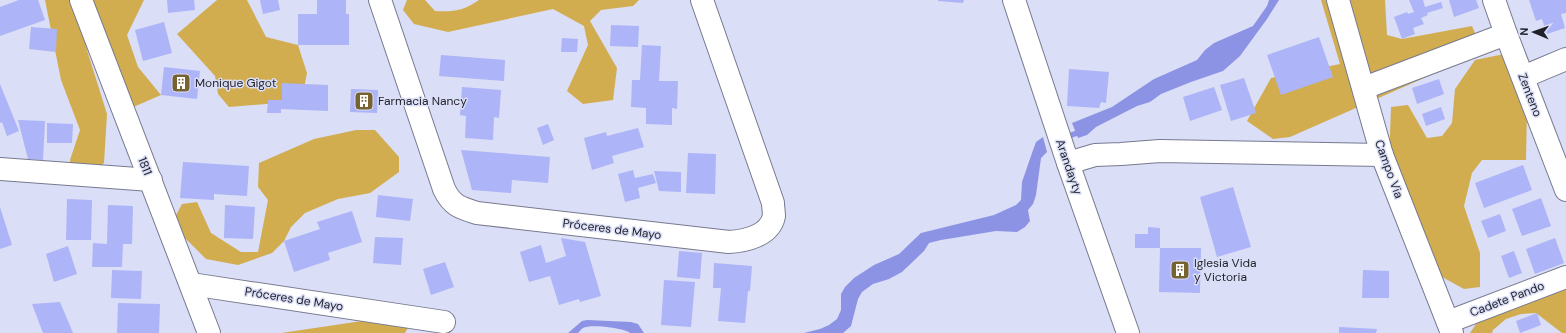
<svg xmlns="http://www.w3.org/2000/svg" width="1566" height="333" font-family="'DM Sans',sans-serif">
	<rect width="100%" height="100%" fill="#dadef6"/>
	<g fill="#d2ad50">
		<path d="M45,0H71L84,39L87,11L85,0H144L127,35L138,67L161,95L131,108L110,87L86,47L107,114L104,163L88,177L71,176L70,160L80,130L61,80Z"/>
		<path d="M217,0H247L266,37L298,45L307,73L304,88L291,102L229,107L218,94L215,76L177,34Z"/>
		<path d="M407,0H425L435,11C454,12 463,11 479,0H639L633,6L601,10L590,21L617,68L613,100L583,104L567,91L588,45L584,26L553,9L448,32L414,24L403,10Z"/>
		<path d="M1321,0H1385L1387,35L1402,39L1472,26L1483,52L1290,137L1273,139L1247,121L1271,78L1340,64Z"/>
		<path d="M1509,53L1528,59L1526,160H1482L1472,173L1464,206L1480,253V287L1464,289L1433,272L1389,162L1391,107L1408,105L1427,138L1442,136L1452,123L1455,89L1475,60Z"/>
		<path d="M356,130H375L399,157V172L370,193L338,199L305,213L291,227L284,241L272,253L238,265L206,259L179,232L175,217L182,204L197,202L211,233L241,252H258L268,200L258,187L259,163L314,139Z"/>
		<path d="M1566,274V333H1562L1536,313L1521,314L1506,319L1493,330L1492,333H1470L1497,293L1515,284Z"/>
		<path d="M362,321L394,322L409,326L405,333H281Z"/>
	</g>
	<g fill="#8d93e4">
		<path d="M1269,0H1279L1267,19L1240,56L1223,71L1191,82L1161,94L1150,102L1137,106L1096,127L1087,135L1078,138L1072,123L1112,107L1154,79L1197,60L1205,50L1214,43L1253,26L1267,6Z"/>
		<path d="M1043,137L1047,152L1041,158L1036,195L1033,204L1028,210L1030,221L1025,227L1017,232L996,231L941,240L929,243L924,251L902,272L889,279L873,284L862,292L858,299L851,326L843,333H804L820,329L829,325L837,319L841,310V294L845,287L854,278L874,265L899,254L921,233L994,215L1016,205L1021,200L1022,182L1032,153L1036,142Z"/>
		<path d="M587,320L631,322L638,324L644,333H630C624,328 590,324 583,328C581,329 580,331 578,333H568L582,321Z"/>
	</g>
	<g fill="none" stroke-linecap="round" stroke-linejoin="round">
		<path stroke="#8d93e4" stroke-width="5.5" d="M1064,138L1082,131"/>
	</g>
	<g fill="#adb4f7">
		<path d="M19,0H38L45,20L0,36V7Z"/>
		<path d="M167,0H194L195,10L168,13Z"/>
		<path d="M260,0H278L280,10L263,14Z"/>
		<path d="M317,0H346V14H349V45H298V14H317Z"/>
		<path d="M938,0H964L963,3L938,1Z"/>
		<path d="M1409,0H1423L1425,7L1441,2L1443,8L1427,13L1428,15L1421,18L1424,24L1413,28L1415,34L1402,39L1394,17L1407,12L1408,14L1414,12Z"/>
		<path d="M1449,0H1476L1479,8L1454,17Z"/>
		<path d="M1529,0H1566V13L1561,14L1565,28L1547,34L1542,19L1536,21Z"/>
		<path d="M164,22L172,53L143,61L135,30Z"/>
		<path d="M611,25L639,26L638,47L610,46Z"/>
		<path d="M31,27L57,29L56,52L29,49Z"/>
		<path d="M1319,37L1333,77L1281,95L1267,55Z"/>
		<path d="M562,38L578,39L577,52H561Z"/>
		<path d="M642,45L661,46L659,81H678L677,109L672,108V125L646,124V108L631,107L632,80H640Z"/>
		<path d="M441,55L505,60L504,81L439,76Z"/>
		<path d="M164,67L200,71L197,99L161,95Z"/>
		<path d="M1069,69L1109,72L1106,103L1101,102L1099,108L1067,106Z"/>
		<path d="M1244,78L1256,113L1231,121L1220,85Z"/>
		<path d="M1439,79L1444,94L1417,104L1412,88Z"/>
		<path d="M282,83L328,85V111L281,109V113H267L268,100H282Z"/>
		<path d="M0,84L19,131L7,136L2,122L0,123Z"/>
		<path d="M462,87L501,90L499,118L494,117L493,140L465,138L466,116L460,115Z"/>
		<path d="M1214,87L1222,110L1190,121L1183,97Z"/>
		<path d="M351,89L378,90L377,113L350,112Z"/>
		<path d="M1441,107L1445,119L1426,126L1422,114Z"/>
		<path d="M18,120L45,121L43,160L28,159Z"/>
		<path d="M47,123L73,124L72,143H47Z"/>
		<path d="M548,124L554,140L543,145L537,128Z"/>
		<path d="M638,128L644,147L612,156L614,163L592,170L584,138L606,132L607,136Z"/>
		<path d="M461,150L550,157L548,183L512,180L511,193L472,190Z"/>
		<path d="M688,153L716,154L715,194L686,193Z"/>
		<path d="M183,162L249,166L247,196L214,194V200L180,198Z"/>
		<path d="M1523,165L1532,190L1484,208L1475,183Z"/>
		<path d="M633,170L635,178L653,174L656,183L638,188L640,198L625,202L618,174Z"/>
		<path d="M654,171L681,172V192L659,191Z"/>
		<path d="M1233,187L1251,247L1217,257L1200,197Z"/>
		<path d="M378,195L413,199L410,221L376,217Z"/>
		<path d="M1541,198L1551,226L1522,236L1512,209Z"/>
		<path d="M67,199L92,200L91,240H66Z"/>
		<path d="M108,205L133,206L132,244H123L122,267H92L93,243L107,244Z"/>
		<path d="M225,205L255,207L253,239L224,238Z"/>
		<path d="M0,207L12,245L0,249Z"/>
		<path d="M352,211L362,242L328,253L330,260L294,272L284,241L320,229L317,222Z"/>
		<path d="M1500,214L1506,231L1488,238L1481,221Z"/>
		<path d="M1148,227L1160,228V248H1135V234H1148Z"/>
		<path d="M375,237L403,238L401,265L373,263Z"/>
		<path d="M561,238L585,242L601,296L580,302L579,299L559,305L550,276L529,282L520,252L541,245L546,263L566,256Z"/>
		<path d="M1555,238L1564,263L1535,274L1526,249Z"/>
		<path d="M68,246L77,274L54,282L46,254Z"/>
		<path d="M1160,248H1201L1200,293L1159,292Z"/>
		<path d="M679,251L702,253L700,279L677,277Z"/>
		<path d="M1514,251L1522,273L1509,278L1501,256Z"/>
		<path d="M445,262L454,287L431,295L423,269Z"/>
		<path d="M714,263L752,266L750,291H748L745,323L718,321L721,288H713Z"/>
		<path d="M112,270L142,271L141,299L111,298Z"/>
		<path d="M1363,270L1389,271V298H1362Z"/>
		<path d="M664,280L695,282L691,327L661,325Z"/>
		<path d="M60,302L73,333H43L32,304Z"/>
		<path d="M118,303L160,304L159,333H117Z"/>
		<path d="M1537,313L1541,325L1520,333L1516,321Z"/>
		<path d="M1339,327L1377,329L1376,333H1339Z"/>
	</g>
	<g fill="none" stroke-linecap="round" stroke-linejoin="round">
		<defs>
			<g id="minor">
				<path d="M81,0L209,333"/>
				<path d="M380,0L444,189C452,206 461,208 477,213L729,242C745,241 770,236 774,216C774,212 773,207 773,203L702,0"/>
				<path d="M1014,0L1068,163L1128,333"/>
				<path d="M1338,0L1382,155L1452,333"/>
				<path d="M1494,0L1506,34L1566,190"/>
				<path d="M1523,77L1566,59"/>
				<path d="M1364,88L1506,34"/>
				<path d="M1068,163L1095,155L1121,154L1160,151L1382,155"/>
				<path d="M0,169L151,180"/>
				<path d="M191,284L444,322"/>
				<path d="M1448,322L1566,277"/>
			</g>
		</defs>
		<use href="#minor" stroke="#777a8f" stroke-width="24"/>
		<use href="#minor" stroke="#fff" stroke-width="22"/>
	</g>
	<defs>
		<symbol id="building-square" viewBox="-11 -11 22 22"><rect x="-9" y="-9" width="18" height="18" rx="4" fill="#776332" stroke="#dadef6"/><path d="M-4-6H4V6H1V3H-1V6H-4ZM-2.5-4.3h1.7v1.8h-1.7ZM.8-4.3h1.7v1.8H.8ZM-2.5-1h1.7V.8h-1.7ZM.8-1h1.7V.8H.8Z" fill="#fff"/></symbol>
	</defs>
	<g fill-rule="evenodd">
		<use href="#building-square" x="170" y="72" width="22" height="22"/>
		<use href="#building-square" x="353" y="90" width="22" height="22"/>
		<use href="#building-square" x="1169" y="259" width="22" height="22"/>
	</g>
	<g text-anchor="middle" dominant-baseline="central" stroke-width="3" stroke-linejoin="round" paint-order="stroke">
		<g font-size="12" fill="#1f2029" stroke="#dadef6" text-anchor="start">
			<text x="195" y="83">Monique Gigot</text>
			<text x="378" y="101">Farmacia Nancy</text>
			<text x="1194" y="263">Iglesia Vida<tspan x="1194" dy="14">y Victoria</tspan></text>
		</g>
		<g font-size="12" fill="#1f2029" stroke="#dadef6">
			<text transform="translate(1530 95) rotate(69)">Zenteno</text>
			<text transform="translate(145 166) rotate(69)">1811</text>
			<text transform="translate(1069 167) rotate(71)">Arandayty</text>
			<text transform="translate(1389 169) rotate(70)">Campo Via</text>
			<text transform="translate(612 229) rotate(7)">Próceres de Mayo</text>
			<text transform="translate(294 299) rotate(9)">Próceres de Mayo</text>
			<text transform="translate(1507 299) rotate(-21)">Cadete Pando</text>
		</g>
	</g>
	<g transform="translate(1534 32) rotate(272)" stroke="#dadef6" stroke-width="3" paint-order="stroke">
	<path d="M0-3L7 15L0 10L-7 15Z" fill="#1f2029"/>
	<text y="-6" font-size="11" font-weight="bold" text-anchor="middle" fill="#1f2029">N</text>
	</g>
</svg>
